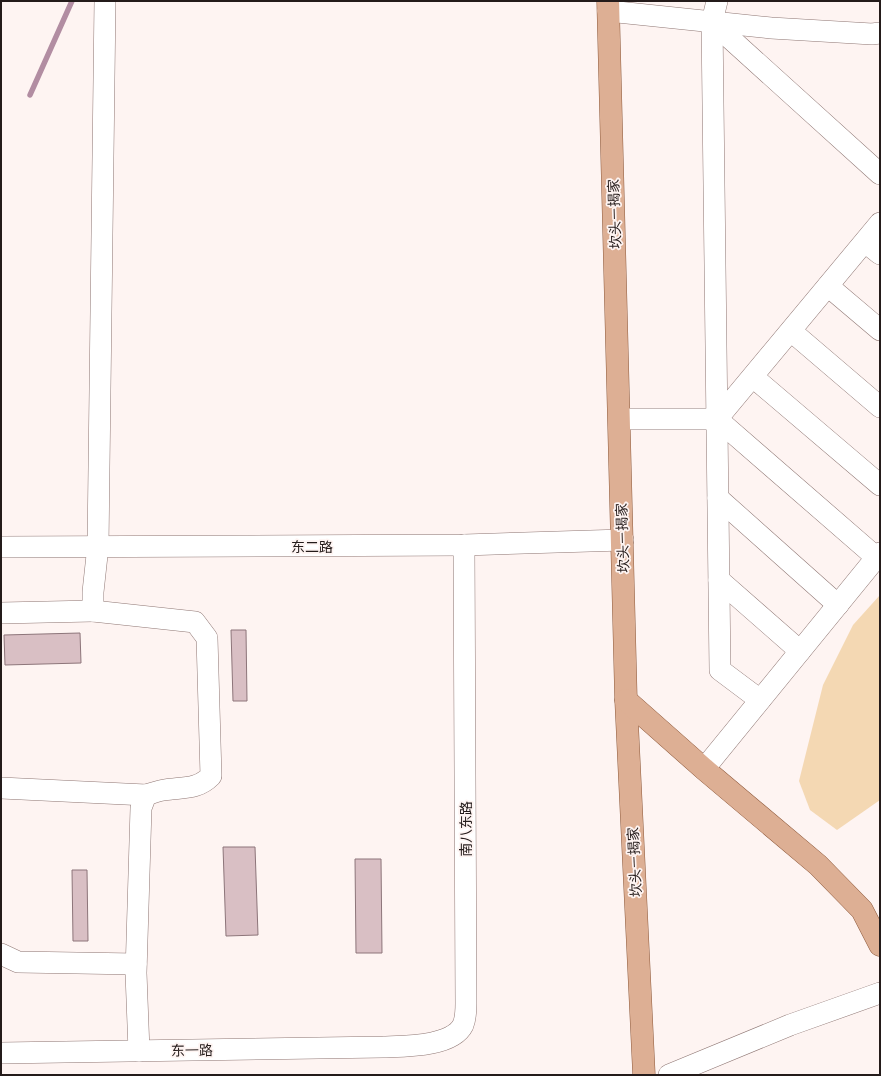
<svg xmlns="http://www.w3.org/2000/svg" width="881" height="1076" font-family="Barlow,'Noto Sans SC',sans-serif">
	<rect width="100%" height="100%" fill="#fef4f2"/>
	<path fill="#f4d8b3" d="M880,595V800L837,830L810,810L799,781L823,685L853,625Z"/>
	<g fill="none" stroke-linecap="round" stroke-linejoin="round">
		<path stroke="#b28da2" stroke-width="5.5" d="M30,95L72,1"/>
	</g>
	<g fill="#d9bfc4" stroke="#8d757a">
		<path d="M231,630H246L247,701H233Z"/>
		<path d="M80,633L81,663L5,665L4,635Z"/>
		<path d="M223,847H255L258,935L226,936Z"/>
		<path d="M355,859H381L382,953H356Z"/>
		<path d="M72,870H87L88,941H73Z"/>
	</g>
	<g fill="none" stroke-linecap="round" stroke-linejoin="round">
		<defs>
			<g id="minor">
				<path d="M105,1L98,546L93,592V611L195,622L207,638L211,776C197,790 183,787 164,790C158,791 152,793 146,795L141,808L136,973L139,1051"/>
				<path d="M717,1L712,22L720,670L760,700"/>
				<path d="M608,11L771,28L872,34L880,33"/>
				<path d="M712,22L880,174"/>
				<path d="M865,242L880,254"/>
				<path d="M828,286L880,330"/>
				<path d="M791,331L880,407"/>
				<path d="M753,377L880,485"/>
				<path d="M619,419H717L880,223"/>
				<path d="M717,419L877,558"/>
				<path d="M718,498L838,605"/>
				<path d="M1,547L464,545L623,540"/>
				<path d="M719,580L800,651"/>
				<path d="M1,613L93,611"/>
				<path d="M704,769L880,553"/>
				<path d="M1,788L146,795"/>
				<path d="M1,954L18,962L136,964"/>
				<path d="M1,1053L383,1047C404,1046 452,1047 463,1025C466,1018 466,1011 466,1003L464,545"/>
				<path d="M669,1075L790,1025L880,993"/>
			</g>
			<g id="major">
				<path d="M608,1L626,700L644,1075"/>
				<path d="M626,700L704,769L818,865L862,910L880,945"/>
			</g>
		</defs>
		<use href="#minor" stroke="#8f7774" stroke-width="22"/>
		<use href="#major" stroke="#8d593b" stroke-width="23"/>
		<use href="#minor" stroke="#fff" stroke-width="21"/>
		<use href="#major" stroke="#ddaf94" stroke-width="22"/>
	</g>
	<g text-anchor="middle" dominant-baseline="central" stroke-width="3.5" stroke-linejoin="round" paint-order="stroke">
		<g font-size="14" fill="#241b1a" stroke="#fef4f2">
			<text transform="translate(614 214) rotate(-92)">坎头－揭家</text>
			<text transform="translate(622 538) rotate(-92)">坎头－揭家</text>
			<text x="312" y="546">东二路</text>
			<text transform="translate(465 829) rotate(-90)">南八东路</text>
			<text transform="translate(634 862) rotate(-93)">坎头－揭家</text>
			<text transform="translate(192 1050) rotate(-1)">东一路</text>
		</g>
	</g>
	<rect width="881" height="1076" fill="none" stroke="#241b1a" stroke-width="4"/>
</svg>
